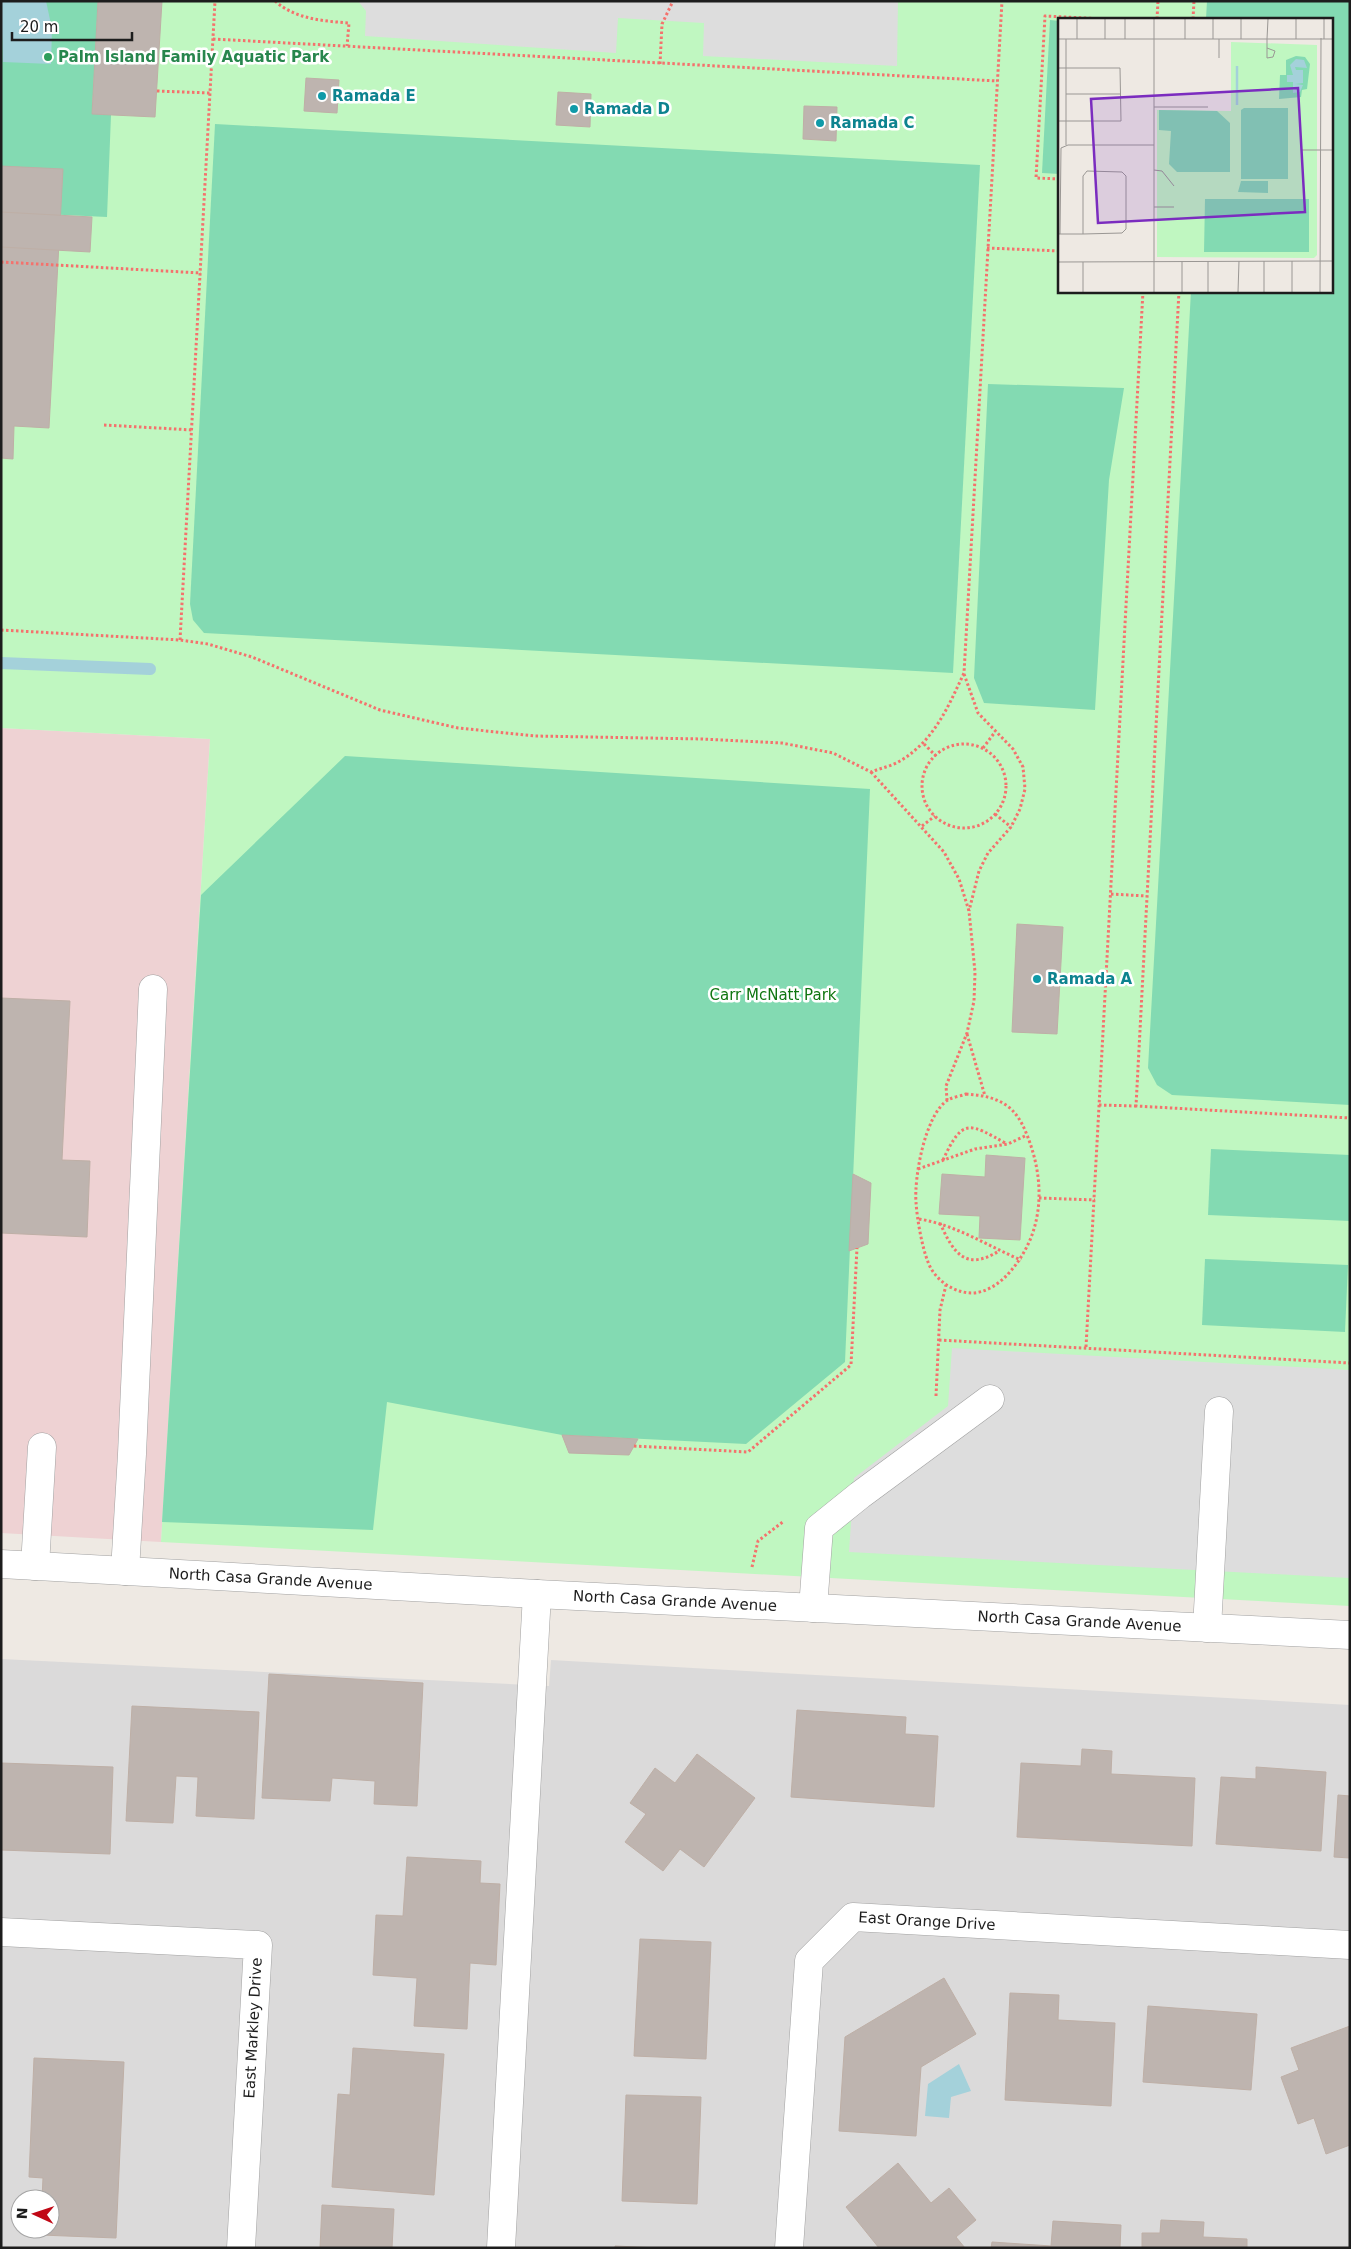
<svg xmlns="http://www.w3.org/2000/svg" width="1351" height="2249" font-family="'DejaVu Sans',sans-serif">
	<rect width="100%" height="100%" fill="#eee9e3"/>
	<path fill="#dbdada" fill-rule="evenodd" d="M1,1659L549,1686L551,1660L1350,1705V2248H1ZM20,2199H50V2229H20Z"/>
	<path fill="#eed2d3" d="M1,728L210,739L161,1542L1,1533Z"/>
	<path fill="#c0f7c1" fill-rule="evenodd" d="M1,1H1350V1606L161,1542L210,739L1,728ZM1060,19H1332V291H1060Z"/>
	<g fill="#83dab2">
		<path d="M1,1H98L92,113L111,115L107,217L1,212Z"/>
		<path d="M1207,1H1350V1105L1172,1095L1157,1085L1148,1068L1191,291H1332V19H1206Z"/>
		<path d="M1050,20L1060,21V174L1042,173Z"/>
		<path d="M215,124L980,165L953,673L204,633L193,620L190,604Z"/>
		<path d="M988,384L1124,388L1109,480L1095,710L984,703L974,678Z"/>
		<path d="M345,756L870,789L845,1362L746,1444L562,1435L387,1402L373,1530L162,1522L201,895Z"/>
		<path d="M1211,1149L1350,1155V1221L1208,1215Z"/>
		<path d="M1205,1259L1348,1265L1345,1332L1202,1325Z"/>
	</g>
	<g fill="#ddd">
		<path d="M358,1H898L897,66L703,56L704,23L618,18L616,53L365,36L366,11Z"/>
		<path d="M952,1348L1350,1370V1578L849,1552L854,1478L948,1406Z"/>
	</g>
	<g fill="#a4d1da">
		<path d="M1,1H46L52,29L51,64L3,62Z"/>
		<path d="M959,2064L971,2091L951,2097L949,2118L925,2116L928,2084Z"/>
	</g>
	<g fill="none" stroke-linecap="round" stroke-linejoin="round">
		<path stroke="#a4d1da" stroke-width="12" d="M1,663L150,669"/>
	</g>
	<g fill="#beb4af" stroke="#beafa6">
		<path d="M98,1H162L155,117L92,114Z"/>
		<path d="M306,78L339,80L337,113L304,111Z"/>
		<path d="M558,92L591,94L590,127L556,125Z"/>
		<path d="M804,106L837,107L836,141L803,139Z"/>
		<path d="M1,166L63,169L49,428L14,426L13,459L1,458Z"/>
		<path d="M1,212L92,217L90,252L1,247Z"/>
		<path d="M1017,924L1063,927L1057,1034L1012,1032Z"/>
		<path d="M1,998L70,1001L62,1160L90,1161L87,1237L1,1233Z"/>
		<path d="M986,1155L1025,1158L1020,1240L979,1238L980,1216L939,1214L942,1174L985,1177Z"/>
		<path d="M853,1174L871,1183L868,1244L849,1251Z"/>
		<path d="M562,1435L638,1439L629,1455L569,1453Z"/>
		<path d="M269,1674L423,1683L417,1806L374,1804L375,1781L332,1778L330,1801L262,1798Z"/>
		<path d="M132,1706L259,1712L254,1819L196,1816L198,1777L176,1776L173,1823L126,1821Z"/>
		<path d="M797,1710L906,1717L905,1734L938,1736L934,1807L791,1797Z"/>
		<path d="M1082,1749L1112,1751L1111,1774L1195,1778L1192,1846L1017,1837L1021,1763L1081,1766Z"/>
		<path d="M697,1754L755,1798L704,1867L680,1849L663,1871L625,1842L646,1814L630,1803L655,1768L675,1783Z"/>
		<path d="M1,1763L113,1767L110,1854L1,1850Z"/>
		<path d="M1256,1767L1326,1772L1321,1851L1216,1844L1221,1777L1256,1779Z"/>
		<path d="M1338,1795L1350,1796V1858L1334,1857Z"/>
		<path d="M407,1857L481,1861L480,1883L500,1884L496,1965L470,1963L467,2029L414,2026L417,1978L373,1975L376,1915L403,1916Z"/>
		<path d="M640,1939L711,1942L706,2059L634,2056Z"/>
		<path d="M944,1978L976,2034L921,2067L916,2136L839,2131L845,2037Z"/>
		<path d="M1010,1993L1059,1995L1058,2020L1115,2023L1111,2106L1005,2100Z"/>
		<path d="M1148,2006L1257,2014L1251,2090L1143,2082Z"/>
		<path d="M1350,2026V2145L1326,2154L1314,2118L1298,2124L1281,2077L1299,2070L1291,2048Z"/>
		<path d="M353,2048L444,2054L434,2195L332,2187L338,2094L350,2095Z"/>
		<path d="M34,2058L124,2062L116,2238L41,2235V2229H50V2199H42L43,2178L29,2177Z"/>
		<path d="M626,2095L701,2097L697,2204L622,2201Z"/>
		<path d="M898,2163L931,2203L949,2188L976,2220L956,2237L965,2248H879L846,2207Z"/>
		<path d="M322,2205L394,2209L392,2248H320Z"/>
		<path d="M1161,2220L1204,2222L1203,2237L1247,2239V2248H1142V2233H1160Z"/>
		<path d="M1053,2221L1121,2225L1120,2248H991L992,2242L1051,2246Z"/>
		<path d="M615,2246L659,2248H615Z"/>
	</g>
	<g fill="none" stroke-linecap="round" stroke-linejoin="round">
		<defs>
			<g id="minor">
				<path id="s1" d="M1,1564L537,1594L1350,1635"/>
				<path d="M35,1566L42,1447"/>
				<path d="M125,1571L132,1454L153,989"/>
				<path d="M813,1608L819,1528L860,1495L990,1399"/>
				<path d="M1207,1628L1219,1411"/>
				<path d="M1,1932L258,1945L241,2248"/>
				<path d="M501,2248L537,1594"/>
				<path id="s2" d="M789,2248L809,1961L853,1917L1350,1945"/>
			</g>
		</defs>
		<use href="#minor" stroke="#a1a1a1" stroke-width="29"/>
		<g stroke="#f4726d" stroke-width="3" stroke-dasharray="2.5 2.5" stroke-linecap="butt">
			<path d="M275,1C295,19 323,21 349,23L347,46"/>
			<path d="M1157,19L1158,1"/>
			<path d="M1193,19L1194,1"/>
			<path d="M213,39L997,81"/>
			<path d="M660,64L662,24L673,1"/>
			<path d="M157,91L210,93"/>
			<path d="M1060,179L1036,178L1045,16L1105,19"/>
			<path d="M987,248L1060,251"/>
			<path d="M1,262L201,273"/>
			<path d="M1179,291L1136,1106L1350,1118"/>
			<path d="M104,425L193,430"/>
			<path d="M1,630L180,640L208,644L252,657L380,710L458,728L535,736L703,739L782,743L833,753L871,772C881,768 892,766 900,761C934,741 948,707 964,673L1002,1"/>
			<path d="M180,640L215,1"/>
			<path d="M964,674L978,713L1013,749L1023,767L1025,789L1020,809L1011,827L988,853L979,871L969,911"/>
			<path d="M924,744L936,756"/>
			<circle cx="964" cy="786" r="42"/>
			<path d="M983,748L995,732"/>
			<path d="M871,772L944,852L959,879L969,911L975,972L974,1001L967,1033L946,1086L947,1100"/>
			<path d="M995,814L1011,827"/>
			<path d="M922,826L935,816"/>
			<path d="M1111,894L1146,896"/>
			<path d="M967,1034L985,1096"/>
			<path d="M966,1094C980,1095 994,1097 1006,1105C1019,1114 1025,1129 1030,1143C1046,1189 1042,1237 1008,1274C999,1284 985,1293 972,1293C953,1293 934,1279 928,1262C922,1247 917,1219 916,1202C914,1178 925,1114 948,1100C953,1097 961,1096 966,1094Z"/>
			<path d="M1099,1105L1136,1106"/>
			<path d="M943,1160C963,1117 969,1123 1007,1144"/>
			<path d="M918,1169L975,1149L1008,1144L1027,1135"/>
			<path d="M1039,1198L1095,1200"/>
			<path d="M919,1219C956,1225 986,1245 1021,1260"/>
			<path d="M940,1223C953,1252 965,1272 999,1251"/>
			<path d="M939,1340L1350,1363"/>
			<path d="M1086,1347L1143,291"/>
			<path d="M936,1396L940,1310L946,1285"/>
			<path d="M634,1446L748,1452L851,1365L857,1248"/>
			<path d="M752,1567L758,1541L784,1521"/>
		</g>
		<use href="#minor" stroke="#fff" stroke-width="28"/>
	</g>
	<circle fill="#2e9e5b" stroke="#fff" stroke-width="2" cx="48" cy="57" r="5"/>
	<g fill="#0f9aa8" stroke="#fff" stroke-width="2">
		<circle cx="322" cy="96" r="5"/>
		<circle cx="574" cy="109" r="5"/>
		<circle cx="820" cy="123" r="5"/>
		<circle cx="1037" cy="979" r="5"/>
	</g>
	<g text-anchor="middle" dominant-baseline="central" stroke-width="5" stroke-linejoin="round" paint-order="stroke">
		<g font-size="15" font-weight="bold" fill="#27864d" stroke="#fff" text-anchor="start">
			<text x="58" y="57">Palm Island Family Aquatic Park</text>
		</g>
		<g font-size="15" font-weight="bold" fill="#0d838f" stroke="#fff" text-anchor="start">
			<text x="332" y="96">Ramada E</text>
			<text x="584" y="109">Ramada D</text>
			<text x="830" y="123">Ramada C</text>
			<text x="1047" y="979">Ramada A</text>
		</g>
		<g font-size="15" fill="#107611" stroke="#fff">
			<text x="773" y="995">Carr McNatt Park</text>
		</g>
		<g font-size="15" fill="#1d1d1d" stroke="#fff">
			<text stroke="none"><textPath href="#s1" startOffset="270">North Casa Grande Avenue</textPath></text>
			<text stroke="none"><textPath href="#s1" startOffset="675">North Casa Grande Avenue</textPath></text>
			<text stroke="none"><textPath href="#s1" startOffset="1080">North Casa Grande Avenue</textPath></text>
			<text stroke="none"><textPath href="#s2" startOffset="424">East Orange Drive</textPath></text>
			<text transform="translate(253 2028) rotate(-87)">East Markley Drive</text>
		</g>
	</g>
	<g transform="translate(1058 18)">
		<rect width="275" height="275" fill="#eee9e3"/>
		<path d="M173,24L259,27V237L256,240L99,239V92L173,93Z" fill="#c0f7c1"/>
		<path d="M238,38L247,39L252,46L249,71L244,72L243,79L221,81L222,57H228V42ZM186,90H230V161H183V92ZM101,92L159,93L172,105V154H119L111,146L113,113L101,112ZM183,163H210V175L180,174ZM147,181H251V234H146Z" fill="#83dab2"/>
		<path d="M238,41L246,42L249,50L237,49L238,52H245V65L237,66L245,67L242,74L235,75V64H229V57H235L232,47Z" fill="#a4d1da"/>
		<path fill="none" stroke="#a4d1da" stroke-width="2.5" d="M179,48V87"/>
		<path fill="none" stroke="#9a9794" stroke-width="1" d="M67,1V21M127,1V21M183,1V21M238,1V21M266,1V21M0,21H275M19,21V1M47,21V1M155,21V1M209,30L217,33L215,39L209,40V21L210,1M161,40V21M0,50H62L63,103H0M8,76H63M96,89H150M8,127V21M244,132H275M96,152L104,153L116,168M29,153L64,154L68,158V211L64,215L25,216V158ZM96,189H116M0,216H25M2,216L3,130L10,127H96M150,243V274M206,243V274M234,243V274M0,244L275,243M25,244V274M96,274V1M124,274V243M180,274L181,243M262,274L263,20"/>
		<path fill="#7b2cbf" fill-opacity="0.15" stroke="#7b2cbf" stroke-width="2.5" d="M240,70L247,194L40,205L33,81Z"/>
		<rect width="275" height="275" fill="none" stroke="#1d1d1d" stroke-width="2.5"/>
	</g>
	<rect width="1351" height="2249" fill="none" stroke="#1d1d1d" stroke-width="5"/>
	<g transform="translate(35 2214) rotate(273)"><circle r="24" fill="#ffffff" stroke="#a5a5a5"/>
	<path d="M0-4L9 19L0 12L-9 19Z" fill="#c10815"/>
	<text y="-8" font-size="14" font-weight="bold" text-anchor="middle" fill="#1d1d1d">N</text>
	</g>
	<path d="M12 32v8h120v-8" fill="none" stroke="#1d1d1d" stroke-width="2.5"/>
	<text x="20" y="32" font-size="15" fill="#1d1d1d" stroke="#ffffff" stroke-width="4" paint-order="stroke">20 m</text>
</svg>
